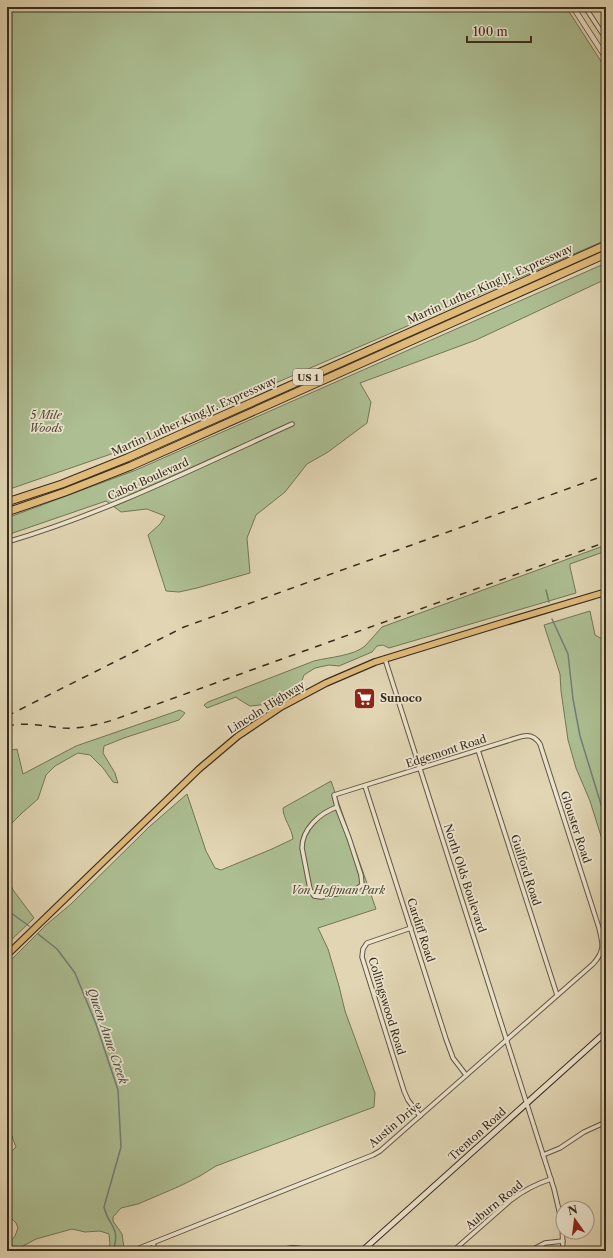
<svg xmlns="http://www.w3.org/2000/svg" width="613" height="1258" font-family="'Libre Caslon Text',serif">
	<rect width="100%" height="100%" fill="#e1d5b3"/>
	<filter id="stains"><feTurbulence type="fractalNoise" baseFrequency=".005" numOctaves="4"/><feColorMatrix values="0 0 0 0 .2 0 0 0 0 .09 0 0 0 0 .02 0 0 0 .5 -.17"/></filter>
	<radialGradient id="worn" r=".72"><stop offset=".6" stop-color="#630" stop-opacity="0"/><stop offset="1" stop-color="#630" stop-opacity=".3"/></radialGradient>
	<g fill="#acbe92" stroke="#727557">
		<path d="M7,7H566L606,69V240L114,453L7,490Z"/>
		<path d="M606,263V279L476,340L360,383L371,402L367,423L328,452L307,464L285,492L256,515L247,538L250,573L197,588L179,592L166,591L148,535L160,524L165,516L147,509L121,512L106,501L7,535V518L136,470Z"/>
		<path d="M606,545V551L570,564V567L576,593L389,648L383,645L377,646L372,652L339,666L329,665L315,668L304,675L299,688L270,704L250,706L240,700L236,697L207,708L204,705L208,702L314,661C330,657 353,656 365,646C371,640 376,633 382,627Z"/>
		<path d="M590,611L595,635L602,639L606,637V852L590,801L576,768L568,740L561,691L560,674L544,625Z"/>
		<path d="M180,710L185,713L179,720L124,738L104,746L103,753L115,773L118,783L113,782L103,768L90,755L78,753L55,766L46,775L38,799L22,813L7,828V751L17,749L23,774L76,746Z"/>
		<path d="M331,781L376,909L318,928L328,949L339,986L345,1011L375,1093L374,1107L216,1166L200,1176L180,1186L138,1204L121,1208L113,1217V1221L122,1234L124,1248L117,1251H107L110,1244L109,1234L100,1231L85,1232L72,1229L36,1239L14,1251H7V1245L15,1236L18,1228L16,1223L11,1218L7,1189V1152L13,1150L16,1147L7,1124V964L46,925L71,904L149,827L187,794L206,851L215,868L221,870L272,849L293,839C292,828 283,819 283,808Z"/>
		<path d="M7,875L13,890L34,918L7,944Z"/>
	</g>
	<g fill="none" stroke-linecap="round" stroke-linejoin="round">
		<g stroke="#707f77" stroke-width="1.5">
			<path d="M546,590L549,602"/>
			<path d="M552,619L568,654L573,699L580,736L603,811L606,823"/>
			<path d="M7,910L29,926"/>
			<path d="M38,934L57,949L75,973L96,1024L118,1090L121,1147L104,1207C109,1228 121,1226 113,1251"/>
		</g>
		<defs>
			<g id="minor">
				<path d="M585,7L606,39"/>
				<path d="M7,542C106,513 199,466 292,424"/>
				<path d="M385,659L554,1189L562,1223L563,1251"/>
				<path d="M478,750L557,995"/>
				<path d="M365,786L446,1039L453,1058L466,1075"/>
				<path d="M411,928L367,943L363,949L362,957L404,1091L408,1100L420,1116"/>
				<path d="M543,1155L560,1148L584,1132L606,1122"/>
				<path d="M153,1243L156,1251"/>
				<path d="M132,1251L373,1155L380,1151L593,964C605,951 603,944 599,928L540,744C532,731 522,736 510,740L334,795L337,807C320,813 302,829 302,848L310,889L314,896L321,897L355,890L362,885L361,875L349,838L337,807"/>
				<path d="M281,1251C290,1246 298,1247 307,1251"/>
				<path d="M453,1251L511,1200C524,1190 536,1184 551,1179"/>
				<path d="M530,1251L545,1243L563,1241"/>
			</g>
			<path id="tertiary" d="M573,7L606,58"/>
			<path id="secondary" d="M362,1251L606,1032"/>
			<path id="primary" d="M7,955L199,769L238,736L281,707L326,683L375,662L502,623L606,592"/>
			<g id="motorway">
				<path d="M7,502L62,484L127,458L606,245"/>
				<path d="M7,512L65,492L131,466L606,254"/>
			</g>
		</defs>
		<use href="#minor" stroke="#625642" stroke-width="5.5"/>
		<use href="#tertiary" stroke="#625642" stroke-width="6"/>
		<use href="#secondary" stroke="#382c1c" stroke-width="7"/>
		<use href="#primary" stroke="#382c1c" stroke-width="8"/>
		<use href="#motorway" stroke="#382c1c" stroke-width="9"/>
		<use href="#minor" stroke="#ece4ce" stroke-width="3.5"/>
		<use href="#tertiary" stroke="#ece4ce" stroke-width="4.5"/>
		<use href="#secondary" stroke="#ece4ce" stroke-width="5"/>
		<use href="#primary" stroke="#e0ba7a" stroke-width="5.5"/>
		<use href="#motorway" stroke="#e0ba7a" stroke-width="7"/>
		<g stroke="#382c1c" stroke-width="1.5" stroke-dasharray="7 7" stroke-linecap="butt">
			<path d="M7,716L184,627L606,475"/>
			<path d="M7,726C26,722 45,726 63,728C80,729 97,725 113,720L606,542"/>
		</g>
	</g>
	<defs>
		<symbol id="supermarket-square" viewBox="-11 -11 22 22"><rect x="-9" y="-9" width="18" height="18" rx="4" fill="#8f2418" stroke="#ece4ce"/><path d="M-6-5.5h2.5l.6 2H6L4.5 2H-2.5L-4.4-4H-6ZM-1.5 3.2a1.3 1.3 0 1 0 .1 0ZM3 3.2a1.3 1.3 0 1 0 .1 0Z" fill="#fff"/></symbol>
	</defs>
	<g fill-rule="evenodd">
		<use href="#supermarket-square" x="352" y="686" width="25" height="25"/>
	</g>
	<g text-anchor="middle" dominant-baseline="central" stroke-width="3.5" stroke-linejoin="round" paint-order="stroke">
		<rect fill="#ece4ce" stroke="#6e6351" stroke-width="1" x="293" y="369" width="30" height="16" rx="3"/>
		<g font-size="10" font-weight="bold" fill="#382c1c">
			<text x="308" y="377">US 1</text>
		</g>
		<g font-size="11" fill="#382c1c" stroke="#ece4ce">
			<text transform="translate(490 284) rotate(-24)">Martin Luther King Jr. Expressway</text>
			<text transform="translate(194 416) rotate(-24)">Martin Luther King Jr. Expressway</text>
			<text transform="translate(148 479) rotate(-24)">Cabot Boulevard</text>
			<text transform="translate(266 707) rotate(-32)">Lincoln Highway</text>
			<text transform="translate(446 751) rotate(-18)">Edgemont Road</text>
			<text transform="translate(576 827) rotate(72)">Glouster Road</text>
			<text transform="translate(526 870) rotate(72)">Guilford Road</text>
			<text transform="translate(465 878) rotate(72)">North Olds Boulevard</text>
			<text transform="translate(421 930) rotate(72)">Cardiff Road</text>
			<text transform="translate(387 1006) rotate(73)">Collingswood Road</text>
			<text transform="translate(395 1124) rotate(-40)">Austin Drive</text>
			<text transform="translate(477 1134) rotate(-42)">Trenton Road</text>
			<text transform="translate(494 1205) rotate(-39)">Auburn Road</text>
		</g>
		<g font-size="11" font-style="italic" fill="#4f4934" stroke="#ece4ce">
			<text x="46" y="415">5 Mile<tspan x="46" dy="13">Woods</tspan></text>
			<text x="338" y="890">Von Hoffman Park</text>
		</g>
		<g font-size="11" font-weight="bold" fill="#382c1c" stroke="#ece4ce" text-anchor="start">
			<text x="380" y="698">Sunoco</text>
		</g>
		<g font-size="12" font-style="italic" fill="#504f42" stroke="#ece4ce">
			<text transform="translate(108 1036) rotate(71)">Queen Anne Creek</text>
		</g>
	</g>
	<rect width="613" height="1258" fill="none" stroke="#e1d5b3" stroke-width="24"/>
	<rect x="8" y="8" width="597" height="1242" fill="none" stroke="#382c1c" stroke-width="2"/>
	<rect x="12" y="12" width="589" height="1234" fill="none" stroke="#382c1c"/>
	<g transform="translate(575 1220) rotate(346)"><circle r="19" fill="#ece4ce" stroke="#a49a87"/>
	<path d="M0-3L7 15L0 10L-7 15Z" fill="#8f2418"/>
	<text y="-6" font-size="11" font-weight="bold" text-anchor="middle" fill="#382c1c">N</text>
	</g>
	<path d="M467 36v6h64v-6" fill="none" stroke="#382c1c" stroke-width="2"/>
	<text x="473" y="36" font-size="12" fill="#382c1c" stroke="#ece4ce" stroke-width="3" paint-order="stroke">100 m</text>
	<rect width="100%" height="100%" filter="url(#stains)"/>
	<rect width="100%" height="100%" fill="url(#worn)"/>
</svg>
